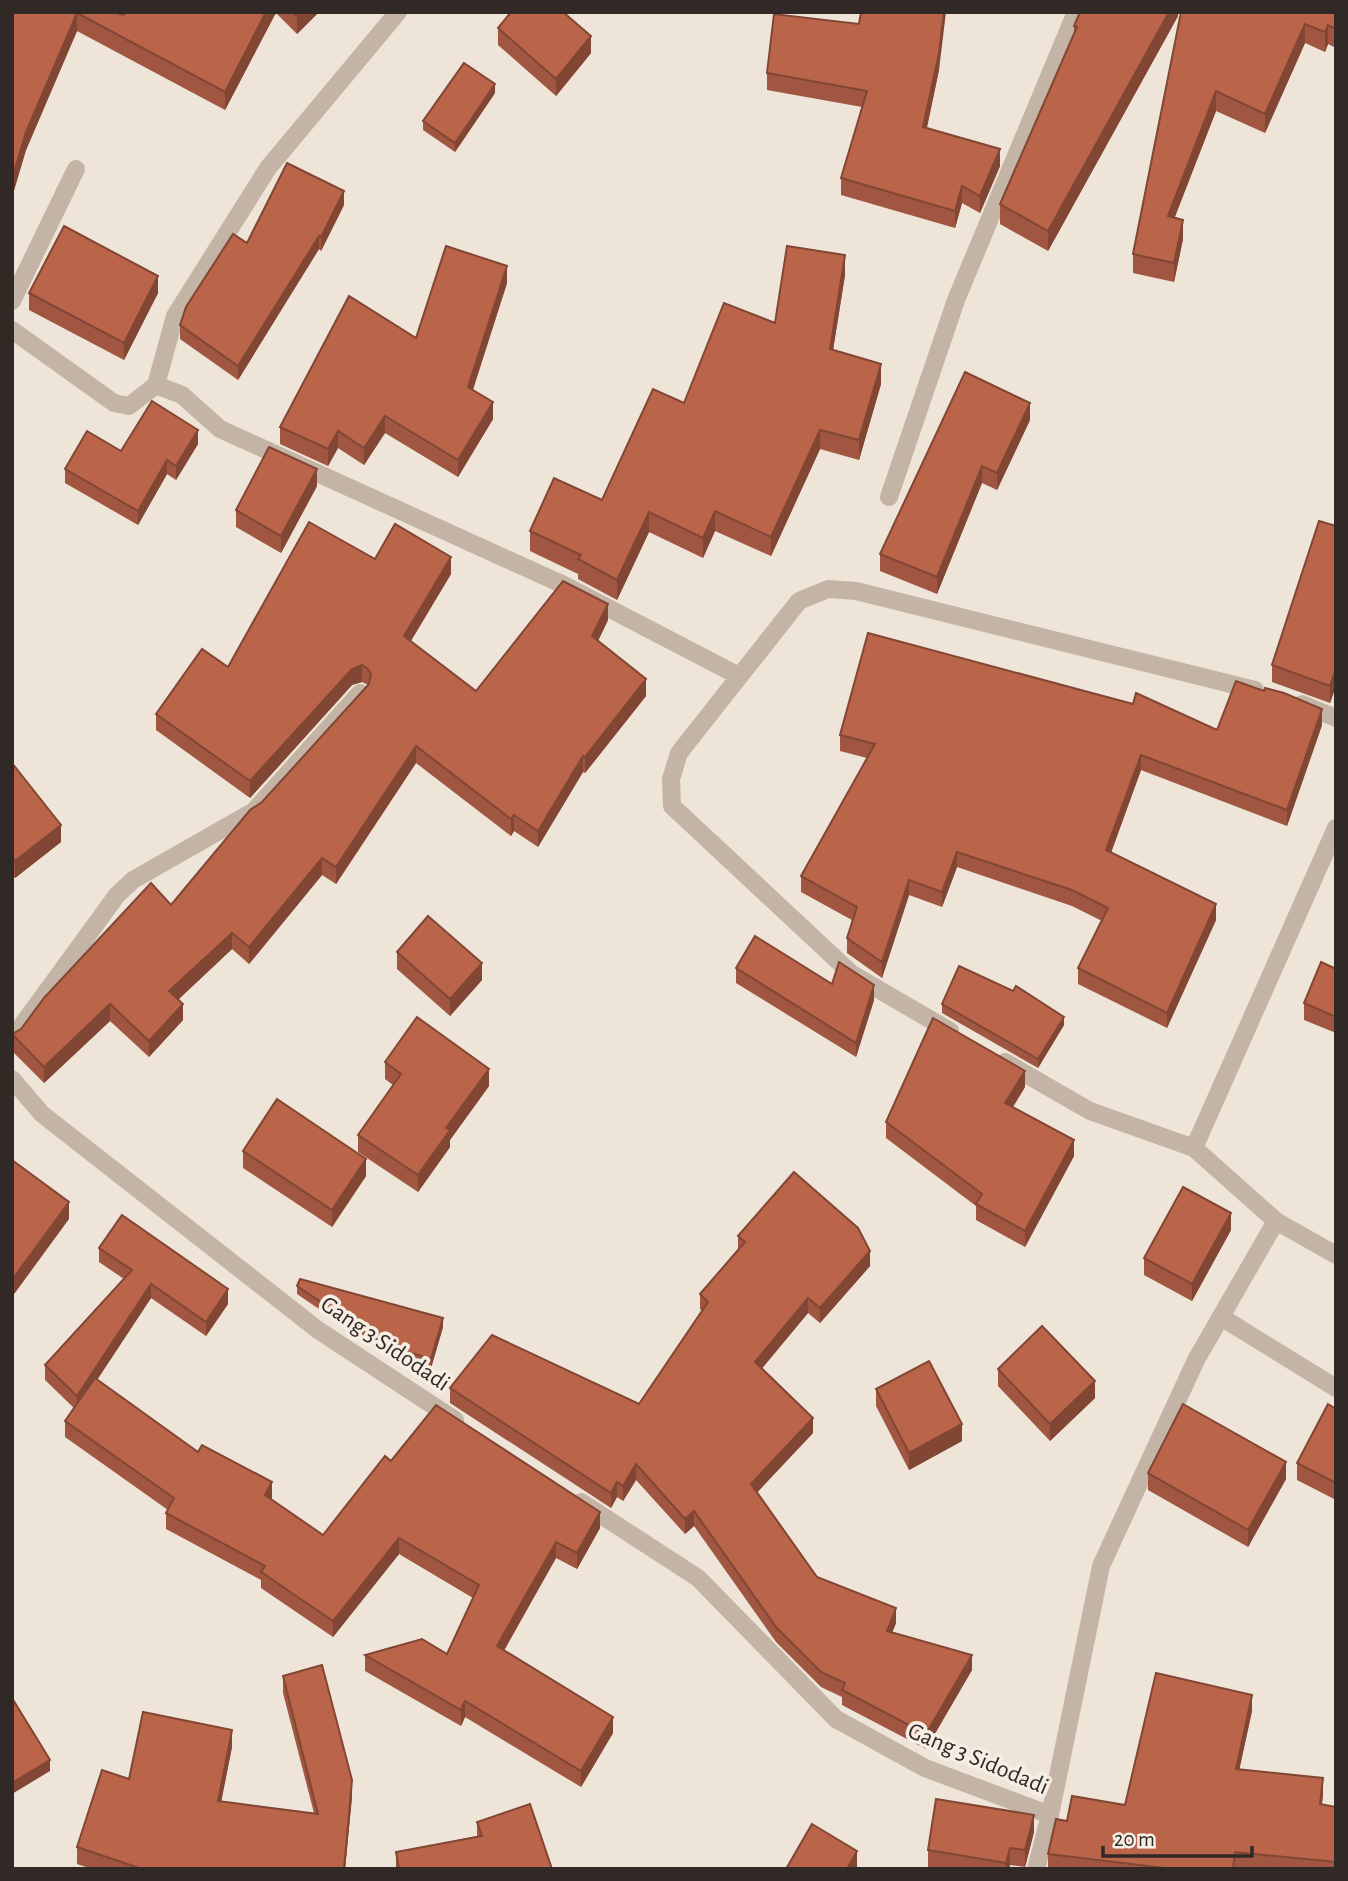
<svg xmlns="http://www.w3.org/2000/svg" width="1348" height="1881" font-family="'Alegreya Sans',sans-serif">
	<rect width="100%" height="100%" fill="#eee4d8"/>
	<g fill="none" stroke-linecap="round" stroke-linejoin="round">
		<path stroke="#c4b4a6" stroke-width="18" d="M1036,1869L1050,1815"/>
		<g stroke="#c4b4a6" stroke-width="18">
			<path d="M398,12L268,168L175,316L156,385L182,395L220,429L564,585L739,676"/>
			<path d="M12,301L76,169"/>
			<path d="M12,330L114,403L129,406L156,385"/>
			<path d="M889,497L956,300L1076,12"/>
			<path d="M1302,704L1336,718"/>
			<path d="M950,1031L852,974L672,806L671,779L679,753L799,601L828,589L856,591L1255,690"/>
			<path d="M12,1039L117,895L133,880L254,811L360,693"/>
			<path d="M12,1079L42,1114L318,1330L455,1420"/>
			<path d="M1194,1148L1336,828"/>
			<path d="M1276,1221L1336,1255"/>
			<path d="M1221,1317L1336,1388"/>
			<path d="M581,1502L698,1578L836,1719L925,1768L1050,1815L1101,1566L1196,1360L1276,1221L1194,1148L1090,1111L1005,1062"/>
		</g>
	</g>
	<g fill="#a05640">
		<path d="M12,12L123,15L126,13L123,12H319L297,34L276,13L225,110L77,31L26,150L12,197Z"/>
		<path d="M1178,12V16L1048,251L1000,224V204L1074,34V26Z"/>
		<path d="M1181,12H1336V48L1328,44L1325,52L1305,43L1265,133L1216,111L1174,218L1183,239L1174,282L1133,273V254Z"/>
		<path d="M498,28L591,53L556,96L498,45Z"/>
		<path d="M939,70L927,128L1000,166L980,213L962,203L955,228L841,195V178L862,107L767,90V73Z"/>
		<path d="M495,93L455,152L423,130V121Z"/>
		<path d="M344,205L321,251L319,249L238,380L180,339V325L247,243Z"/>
		<path d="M845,275L833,350L881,384L859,460L820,449L771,556L715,531L703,558L649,532L617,600L578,579V574L530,551V531L602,500L684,403L775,323Z"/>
		<path d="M507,283L473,390L493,419L458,477L385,433L364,465L338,448L328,466L280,444V427L416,338Z"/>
		<path d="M29,293H158L124,360L29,310Z"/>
		<path d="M1030,420L997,490L982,483L937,594L880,571V554Z"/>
		<path d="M198,444L176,480L167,474L138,525L65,483V469L121,451Z"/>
		<path d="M317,486L281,553L236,527V510Z"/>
		<path d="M1336,526V686L1330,703L1272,682V665Z"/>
		<path d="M375,559L451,574L411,641L476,691L608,620L598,641L646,696L585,773L583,772L538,847L514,831L511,836L416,763L336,884L322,875L249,964L232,949L178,1000L183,1020L149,1057L110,1021L44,1083L12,1051V1034L21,1029L171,905L368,685L362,682L352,685L250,798L156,730V714L228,667Z"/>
		<path d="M1322,725L1287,826L1141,770L1111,853L1216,920L1167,1028L1078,984V968L1102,921L1072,906L957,867L942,907L909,895L882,978L847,953V938L852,920L801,892V876L867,758L840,751V735L1217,730Z"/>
		<path d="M12,763L61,842L15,878L12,875Z"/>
		<path d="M397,952L482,980L450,1016L397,969Z"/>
		<path d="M736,968L832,984L874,1000L856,1057L736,983Z"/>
		<path d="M1336,969V1033L1304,1020V1003Z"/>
		<path d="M1013,991L1064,1025L1038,1068L942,1013V1004Z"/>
		<path d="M385,1062L489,1086L450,1140V1147L418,1192L358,1152V1135L393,1085L385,1079Z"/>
		<path d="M1025,1087L1013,1107L1074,1156L1025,1247L976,1220V1206L886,1138V1122Z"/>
		<path d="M243,1151L366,1176L332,1227L243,1168Z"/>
		<path d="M1231,1230L1192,1301L1144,1275V1258Z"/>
		<path d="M738,1236L870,1266L820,1323L808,1313L762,1368L813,1433L757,1492L817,1577L896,1623L892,1632L972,1670L926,1749L842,1705V1697L821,1687L776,1642L694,1526L685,1534L636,1480L623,1501L617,1497L611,1508L450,1403V1388L639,1404L702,1311L700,1309V1294L738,1249Z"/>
		<path d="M99,1248L228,1304L206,1336L151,1298L97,1380L198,1452L272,1498L271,1500L323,1535L391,1461L600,1528L577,1569L556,1558L504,1651L613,1733L581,1787L465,1717L461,1726L365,1671V1655L447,1654L473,1598L399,1554L333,1637L261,1588V1580L166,1529V1513L168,1510L65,1437V1421L74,1408L45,1380V1365L124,1279L99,1262Z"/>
		<path d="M297,1286L443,1327L431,1368L385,1354L297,1294Z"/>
		<path d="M998,1369L1095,1398L1050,1441L998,1386Z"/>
		<path d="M876,1389L962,1441L909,1470L876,1406Z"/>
		<path d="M1336,1409V1500L1297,1480V1463Z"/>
		<path d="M1148,1473L1286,1479L1248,1547L1148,1490Z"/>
		<path d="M283,1676L352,1797L345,1869H92L77,1864V1847L129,1779L232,1747L221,1801L314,1813L283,1693Z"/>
		<path d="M1252,1711L1239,1770L1323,1794L1322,1804L1336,1807V1869H1048V1854L1125,1805Z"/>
		<path d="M477,1822L552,1869H396V1852L477,1836Z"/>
		<path d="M1034,1832L1025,1867L1010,1865L1009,1869H937L928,1867V1850Z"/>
	</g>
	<g fill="#824634">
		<path d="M266,12H276L225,110V92Z"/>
		<path d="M301,12H319L297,34V16Z"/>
		<path d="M944,12H946L939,70L923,144V127Z"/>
		<path d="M1169,12H1178V16L1048,251V231Z"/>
		<path d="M77,13V31L26,150L12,197V179L26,132Z"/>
		<path d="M1305,24V43L1265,133V114Z"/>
		<path d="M1328,25V44L1325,52V32Z"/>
		<path d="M591,36V53L556,96V79Z"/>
		<path d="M495,84V93L455,152V143Z"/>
		<path d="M1216,91V111L1168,235V216Z"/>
		<path d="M1000,149V166L980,213V196Z"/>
		<path d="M962,186V203L955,228V211Z"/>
		<path d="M344,191V205L321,251V237Z"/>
		<path d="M1183,220V239L1174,282V263Z"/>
		<path d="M319,236V249L238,380V366Z"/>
		<path d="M845,255V275L830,369V349Z"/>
		<path d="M507,266V283L468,404V387Z"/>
		<path d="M158,276V293L124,360V343Z"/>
		<path d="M881,364V384L859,460V440Z"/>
		<path d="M493,402V419L458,477V460Z"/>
		<path d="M1030,403V420L997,490V473Z"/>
		<path d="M385,416V433L364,465V448Z"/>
		<path d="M198,430V444L176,480V466Z"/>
		<path d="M820,430V449L771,556V537Z"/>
		<path d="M338,431V448L328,466V449Z"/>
		<path d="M167,460V474L138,525V511Z"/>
		<path d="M982,466V483L937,594V577Z"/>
		<path d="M317,469V486L281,553V536Z"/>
		<path d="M715,511V531L703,558V538Z"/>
		<path d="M649,512V532L617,600V580Z"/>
		<path d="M451,557V574L404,652V636Z"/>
		<path d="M608,604V620L592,653V636Z"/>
		<path d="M362,665V682L352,685L250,798V781L352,669Z"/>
		<path d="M1336,669V686L1330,703V686Z"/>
		<path d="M646,679V696L585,773V757Z"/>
		<path d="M1322,709V725L1287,826V810Z"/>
		<path d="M416,746V763L336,884V867Z"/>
		<path d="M1141,755V770L1106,866V850Z"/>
		<path d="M583,756V772L538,847V831Z"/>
		<path d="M514,815V831L511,836V819Z"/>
		<path d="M61,825V842L15,878V861Z"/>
		<path d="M957,852V867L942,907V892Z"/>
		<path d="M322,858V875L249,964V947Z"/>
		<path d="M909,880V895L882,978V962Z"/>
		<path d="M1216,904V920L1167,1028V1013Z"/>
		<path d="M232,933V949L169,1008V991Z"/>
		<path d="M482,963V980L450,1016V999Z"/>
		<path d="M874,985V1000L856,1057V1043Z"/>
		<path d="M110,1004V1021L44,1083V1067Z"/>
		<path d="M183,1004V1020L149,1057V1041Z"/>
		<path d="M1064,1017V1025L1038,1068V1059Z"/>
		<path d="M489,1069V1086L450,1140V1147L418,1192V1175L446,1128Z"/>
		<path d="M1025,1071V1087L1005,1119V1103Z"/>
		<path d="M1074,1140V1156L1025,1247V1231Z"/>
		<path d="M366,1159V1176L332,1227V1210Z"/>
		<path d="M69,1202V1219L12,1297V1280Z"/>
		<path d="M1231,1213V1230L1192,1301V1284Z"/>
		<path d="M870,1251V1266L820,1323V1308Z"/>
		<path d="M151,1284V1298L77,1410V1396Z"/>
		<path d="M228,1289V1304L206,1336V1322Z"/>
		<path d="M808,1298V1313L755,1377V1362Z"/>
		<path d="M443,1318V1327L431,1368V1359Z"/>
		<path d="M1095,1381V1398L1050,1441V1424Z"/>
		<path d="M813,1418V1433L751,1499V1484Z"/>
		<path d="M962,1424V1441L909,1470V1453Z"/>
		<path d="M1286,1462V1479L1248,1547V1530Z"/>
		<path d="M636,1464V1480L623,1501V1486Z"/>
		<path d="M272,1482V1498L265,1511V1495Z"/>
		<path d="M617,1482V1497L611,1508V1493Z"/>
		<path d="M694,1511V1526L685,1534V1519Z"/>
		<path d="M600,1512V1528L577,1569V1553Z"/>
		<path d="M399,1538V1554L333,1637V1621Z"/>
		<path d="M556,1542V1558L497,1662V1646Z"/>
		<path d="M896,1608V1623L887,1646V1631Z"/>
		<path d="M972,1655V1670L926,1749V1734Z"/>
		<path d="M1252,1695V1711L1236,1785V1769Z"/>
		<path d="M465,1701V1717L461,1726V1710Z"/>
		<path d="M613,1717V1733L581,1787V1771Z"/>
		<path d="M232,1730V1747L218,1818V1801Z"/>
		<path d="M50,1760V1771L12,1794V1783Z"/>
		<path d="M1323,1778V1794L1320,1820V1804Z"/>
		<path d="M352,1780V1797L345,1869H344Z"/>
		<path d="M1034,1815V1832L1025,1867V1850Z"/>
		<path d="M1010,1848V1865L1009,1869H1006V1863Z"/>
		<path d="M857,1851V1869H847Z"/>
	</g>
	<g fill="#ba644a" stroke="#824634" stroke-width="2">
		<path d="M12,12H114L123,15L127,12H266L225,92L77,13L26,132L12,179Z"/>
		<path d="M293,12H301L297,16Z"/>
		<path d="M511,12H563L591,36L556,79L498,28Z"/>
		<path d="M861,12H944L939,53L923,127L1000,149L980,196L962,186L955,211L841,178L867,91L767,73L774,14L859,24Z"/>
		<path d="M1080,12H1169L1048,231L1000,204L1077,27L1074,26Z"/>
		<path d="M1181,12H1336V29L1328,25L1325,32L1305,24L1265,114L1216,91L1168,216L1183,220L1174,263L1133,254Z"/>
		<path d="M464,63L495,84L455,143L423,121Z"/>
		<path d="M287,163L344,191L321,237L319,236L238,366L180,325L186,307L233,234L247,243Z"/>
		<path d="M64,226L158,276L124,343L29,293Z"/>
		<path d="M446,246L507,266L468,387L493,402L458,460L385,416L364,448L338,431L328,449L280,427L349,296L416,338Z"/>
		<path d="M787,246L845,255L830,349L881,364L859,440L820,430L771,537L715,511L703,538L649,512L617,580L578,559L581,555L530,531L554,478L602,500L653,389L684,403L724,303L775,323Z"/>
		<path d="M965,372L1030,403L997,473L982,466L937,577L880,554Z"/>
		<path d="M152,401L198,430L176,466L167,460L138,511L65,469L87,431L121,451Z"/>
		<path d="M269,447L317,469L281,536L236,510Z"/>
		<path d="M1319,521L1336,526V669L1330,686L1272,665Z"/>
		<path d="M309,522L375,559L395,524L451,557L404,636L476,691L563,581L608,604L592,636L646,679L585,757L583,756L538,831L514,815L511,819L416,746L336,867L322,858L249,947L232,933L169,991L183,1004L149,1041L110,1004L44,1067L12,1034L21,1029L44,998L151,883L171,905L250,810L262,802L369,684L371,674L367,668L362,665L352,669L250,781L156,714L202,649L228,667Z"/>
		<path d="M868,633L1133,704L1136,693L1217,730L1236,681L1264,691L1265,688L1284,693L1322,709L1287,810L1141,755L1106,850L1216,904L1167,1013L1078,968L1108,908L1072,890L957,852L942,892L909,880L882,962L847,938L857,907L801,876L875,744L840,735Z"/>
		<path d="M12,763L61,825L15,861L12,858Z"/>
		<path d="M428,916L482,963L450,999L397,952Z"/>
		<path d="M755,936L832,984L839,962L874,985L856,1043L736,968Z"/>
		<path d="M1321,962L1336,969V1017L1304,1003Z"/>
		<path d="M959,966L1013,991L1016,986L1064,1017L1038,1059L942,1004Z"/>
		<path d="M417,1017L489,1069L446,1128L450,1130L418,1175L358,1135L401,1074L385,1062Z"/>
		<path d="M933,1018L1025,1071L1005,1103L1074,1140L1025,1231L976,1204L982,1194L886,1122Z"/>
		<path d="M277,1099L366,1159L332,1210L243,1151Z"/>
		<path d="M12,1160L69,1202L12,1280Z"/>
		<path d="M794,1172L858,1228L870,1251L820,1308L808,1298L755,1362L813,1418L751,1484L817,1577L896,1608L887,1631L972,1655L926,1734L842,1690L845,1683L821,1672L776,1627L694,1511L685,1519L636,1464L623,1486L617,1482L611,1493L450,1388L492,1335L639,1404L708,1302L700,1294L745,1242L738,1236Z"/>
		<path d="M1183,1187L1231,1213L1192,1284L1144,1258Z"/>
		<path d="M122,1215L228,1289L206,1322L151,1284L77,1396L45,1365L132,1270L99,1248Z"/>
		<path d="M300,1279L443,1318L431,1359L385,1345L297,1286Z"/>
		<path d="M1042,1326L1095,1381L1050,1424L998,1369Z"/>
		<path d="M929,1361L962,1424L909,1453L876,1389Z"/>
		<path d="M95,1378L198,1452L202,1445L272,1482L265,1495L323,1535L385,1456L391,1461L436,1405L600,1512L577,1553L556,1542L497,1646L613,1717L581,1771L465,1701L461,1710L365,1655L422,1639L447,1654L479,1585L399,1538L333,1621L261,1572L265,1566L166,1513L174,1498L65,1421Z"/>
		<path d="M1183,1404L1286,1462L1248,1530L1148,1473Z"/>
		<path d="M1328,1404L1336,1409V1483L1297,1463Z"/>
		<path d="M322,1665L352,1780L344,1869H142L77,1847L102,1770L129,1779L143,1712L232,1730L218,1801L318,1814L283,1676Z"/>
		<path d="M1156,1673L1252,1695L1236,1769L1323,1778L1320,1804L1336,1807V1862L1235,1852L1233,1869H1173L1048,1854L1056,1819L1067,1821L1072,1796L1125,1805Z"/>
		<path d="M12,1698L50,1760L12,1783Z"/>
		<path d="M936,1799L1034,1815L1025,1850L1010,1848L1006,1863L928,1850Z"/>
		<path d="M530,1804L552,1869H399L396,1852L482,1836L477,1822Z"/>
		<path d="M812,1824L857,1851L847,1869H786Z"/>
	</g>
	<g text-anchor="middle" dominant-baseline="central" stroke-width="7" stroke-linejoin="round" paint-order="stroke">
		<g font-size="24" fill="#312926" stroke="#f6eee4">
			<text transform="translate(385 1344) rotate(34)">Gang 3 Sidodadi</text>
			<text transform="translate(978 1759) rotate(23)">Gang 3 Sidodadi</text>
		</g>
	</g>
	<rect width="1348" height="1881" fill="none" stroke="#312926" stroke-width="28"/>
	<path d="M1103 1846v10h149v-10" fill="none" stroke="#312926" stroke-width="3.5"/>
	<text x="1114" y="1846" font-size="21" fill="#312926" stroke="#f6eee4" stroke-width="5" paint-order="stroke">20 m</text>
</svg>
